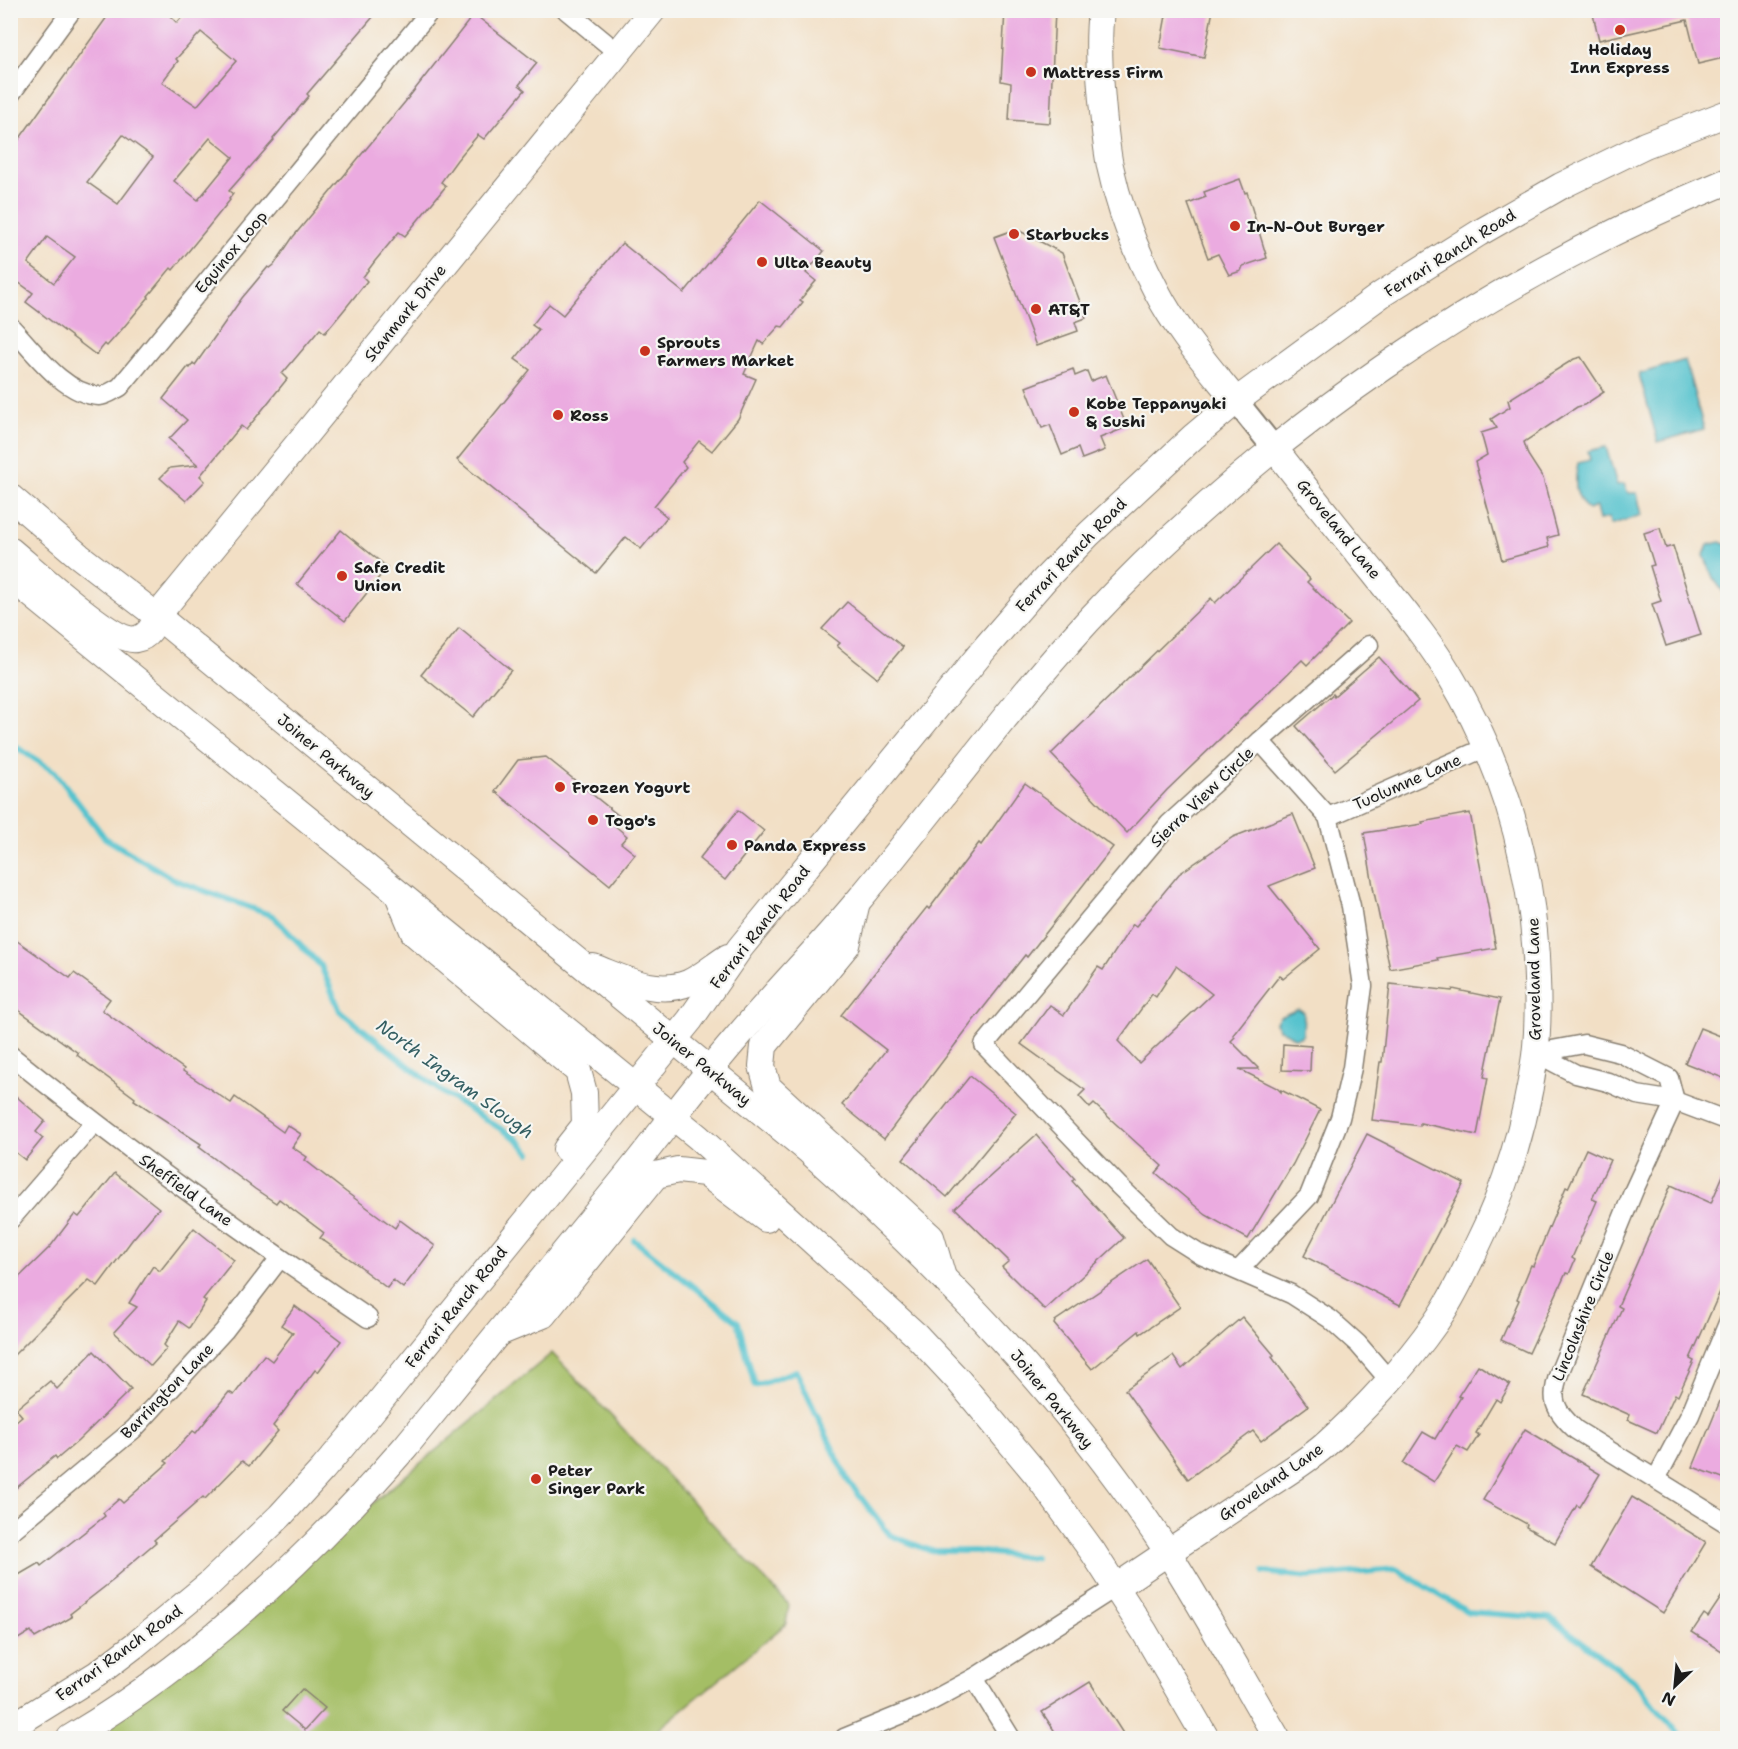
<svg xmlns="http://www.w3.org/2000/svg" width="1738" height="1749" font-family="'Shantell Sans',sans-serif">
	<rect width="100%" height="100%" fill="#f6f6f2"/>
	<filter id="ink" filterUnits="userSpaceOnUse"><feTurbulence type="fractalNoise" baseFrequency=".0167" numOctaves="2"/><feDisplacementMap in="SourceGraphic" scale="12" xChannelSelector="R" yChannelSelector="G"/><feConvolveMatrix kernelMatrix="1 2 1 2 8 2 1 2 1" color-interpolation-filters="sRGB"/></filter>
	<filter id="wash" filterUnits="userSpaceOnUse"><feTurbulence type="fractalNoise" baseFrequency=".008" numOctaves="4" result="noise"/><feDisplacementMap in="SourceGraphic" scale="24" xChannelSelector="R" yChannelSelector="G"/><feGaussianBlur stdDeviation="1.35" result="paint"/><feColorMatrix in="noise" values="0 0 0 0 0 0 0 0 0 0 0 0 0 0 0 0 0 1.4 0 .05"/><feComposite in="paint" operator="in"/></filter>
	<g filter="url(#wash)">
		<rect width="100%" height="100%" fill="#f2dfc5"/>
		<path fill="#a4be65" stroke="#606d40" stroke-width="1.5" d="M552,1353L789,1605L786,1624L648,1738H368L352,1730L342,1738H92Z"/>
		<g fill="#57c3ce" stroke="#3a7075" stroke-width="1.5">
			<path d="M1685,360L1704,429L1658,442L1639,374Z"/>
			<path d="M1606,447L1617,485L1624,484L1628,493H1637L1642,515L1610,525L1609,518L1599,520L1596,507L1588,510C1574,496 1574,482 1578,463L1590,460L1588,451Z"/>
			<path d="M1721,542L1727,545V597L1713,578L1704,555L1708,545Z"/>
			<path d="M1298,1009L1304,1012L1303,1034L1300,1037L1294,1038L1286,1032L1279,1030L1276,1022L1279,1017Z"/>
		</g>
		<g fill="none" stroke-linecap="round" stroke-linejoin="round">
			<g stroke="#57c3ce" stroke-width="6">
				<path d="M10,743L55,772L105,838L175,880L273,916L321,966L340,1011L439,1090L517,1139L530,1153"/>
				<path d="M634,1240L738,1322L755,1386L796,1371L848,1481L890,1535L931,1551H975L1035,1558"/>
				<path d="M1264,1572L1308,1577L1396,1569L1468,1612L1550,1618L1633,1680L1682,1738"/>
			</g>
		</g>
		<g id="blocks">
			<g fill="#ebabe0" fill-rule="evenodd">
				<path d="M112,10H164L177,23L188,10H379L307,94L309,96L273,139L274,140L229,191L233,194L229,199L230,200L205,231L173,270L171,268L148,296L149,297L123,328L107,346L105,344L96,355L26,302L33,293L15,280L10,286V152ZM201,32L236,61L197,106L162,82L178,61L176,59ZM123,135L153,157L118,204L87,182ZM210,138L233,157L198,200L174,181ZM47,237L75,257L54,283L28,263Z"/>
				<path d="M1005,10H1055L1050,123L1009,120L1011,83L1001,81Z"/>
				<path d="M1167,10H1213L1204,57L1160,48Z"/>
				<path d="M1592,10H1728V57L1698,64L1687,20L1599,40Z"/>
				<path d="M474,14L537,63L519,85L525,90L484,139L478,135L457,160L441,182L446,186L405,236L399,232L375,261L363,277L367,281L344,310L325,333L320,329L293,361L282,374L287,379L246,430L241,426L200,476L205,481L186,501L160,478L170,468L198,465L169,439L187,420L163,399L188,367L190,368L193,363L195,365L242,298L268,267L270,268L274,265L293,237L405,102Z"/>
				<path d="M1240,179L1245,193L1247,192L1267,258L1243,266L1241,271L1229,275L1218,254L1208,258L1188,204L1206,197L1204,192Z"/>
				<path d="M760,200L824,251L806,273L816,281L800,300L803,302L783,327L779,326L763,344L759,341L744,374L756,379L738,419L712,451L699,441L682,462L686,467L654,506L667,517L641,549L626,537L596,573L457,460L530,370L515,359L539,330L532,325L549,304L563,315L622,243L684,293Z"/>
				<path d="M1016,229L1062,253L1086,318L1075,322L1078,331L1036,346L994,237Z"/>
				<path d="M1581,357L1604,392L1584,405L1577,407L1524,442L1528,455L1543,478L1558,535L1547,538L1549,547L1502,560L1475,462L1487,455L1481,433L1497,428L1491,419L1510,407L1508,400L1574,359Z"/>
				<path d="M1073,369L1075,376L1087,371L1091,381L1106,375L1127,427L1100,438L1105,450L1082,459L1078,448L1062,455L1050,425L1042,428L1026,387Z"/>
				<path d="M1660,528L1666,548L1673,546L1701,635L1666,646L1652,604L1661,601L1650,566L1654,565L1644,533Z"/>
				<path d="M341,530L387,567L345,621L297,584Z"/>
				<path d="M1276,544L1310,579L1307,582L1349,623L1307,665L1302,660L1167,790L1127,833L1051,754L1211,598L1215,603Z"/>
				<path d="M847,602L903,647L877,678L837,646L840,643L822,629Z"/>
				<path d="M459,628L511,670L473,717L421,675Z"/>
				<path d="M1379,657L1418,701L1335,770L1296,726L1333,694L1334,696Z"/>
				<path d="M546,757L619,816L613,824L627,836L621,843L635,854L610,885L495,791L518,760Z"/>
				<path d="M1025,783L1113,847L1027,957L1025,955L973,1021L884,1139L842,1105L886,1050L841,1015L927,907L929,909L979,843L981,845Z"/>
				<path d="M738,810L764,831L725,880L699,859Z"/>
				<path d="M1470,813L1496,948L1437,958L1438,960L1390,969L1374,892L1364,833L1423,824L1422,822Z"/>
				<path d="M1293,814L1315,868L1269,886L1320,949L1283,979L1280,975L1233,1035L1235,1037L1231,1041L1259,1069H1239L1277,1088L1281,1092V1090L1320,1110L1293,1164L1248,1239L1206,1215L1156,1173L1162,1166L1094,1104L1090,1108L1079,1096L1085,1090L1021,1044L1050,1005L1064,1015L1098,967L1103,970L1133,924L1136,926L1179,874L1233,837ZM1176,966L1212,994L1139,1063L1118,1041L1152,994L1156,997Z"/>
				<path d="M10,936L70,978L74,973L110,999L102,1010L184,1069L183,1071L231,1103L235,1097L283,1132L287,1125L301,1134L292,1147L307,1157L305,1160L346,1192L395,1228L400,1220L435,1246L403,1288L393,1280L387,1288L363,1270L364,1269L320,1238L324,1233L279,1199L276,1203L255,1189L199,1147L201,1144L134,1100L135,1098L77,1055L78,1053L10,1004Z"/>
				<path d="M1390,984L1452,991L1453,989L1500,999L1484,1077L1488,1078L1477,1135L1420,1123V1126L1372,1120L1380,1062H1382Z"/>
				<path d="M1700,1028L1728,1039V1080L1685,1063Z"/>
				<path d="M1283,1044L1311,1046L1310,1071L1282,1070Z"/>
				<path d="M970,1076L1016,1113L947,1197L903,1159Z"/>
				<path d="M10,1091L45,1121L36,1132L43,1138L25,1160L10,1148Z"/>
				<path d="M1367,1134L1464,1183L1400,1305L1304,1256Z"/>
				<path d="M1036,1135L1075,1179L1072,1181L1124,1238L1045,1310L1002,1267L1009,1261L955,1208Z"/>
				<path d="M1586,1149L1610,1160L1592,1199L1597,1201L1572,1258L1575,1260L1569,1274L1566,1273L1529,1353L1501,1340L1519,1300L1517,1299L1531,1265L1533,1266L1566,1187L1568,1188Z"/>
				<path d="M1728,1164V1274L1690,1359L1694,1361L1678,1396L1675,1394L1657,1433L1628,1420L1630,1415L1583,1394L1622,1308L1618,1306L1671,1185L1711,1203Z"/>
				<path d="M115,1173L159,1208L132,1240L98,1286L89,1280L10,1359V1286L50,1247L75,1214L79,1217Z"/>
				<path d="M194,1228L234,1260L203,1299L206,1301L189,1328L179,1321L164,1345L167,1348L151,1366L114,1332L137,1307L129,1303L153,1266L160,1271Z"/>
				<path d="M1147,1259L1180,1307L1140,1334L1139,1331L1092,1369L1054,1324L1055,1321Z"/>
				<path d="M295,1306L341,1341L318,1372L315,1370L273,1426L278,1431L249,1466L242,1461L205,1499L203,1497L154,1540L156,1542L115,1577L116,1578L70,1614L72,1617L35,1638L31,1631L10,1644V1580L39,1563L41,1566L105,1516L103,1513L119,1499L123,1503L168,1463L165,1461L193,1431L196,1433L229,1392L234,1395L264,1355L272,1361L293,1333L281,1325Z"/>
				<path d="M1242,1317L1274,1355L1272,1357L1308,1406L1261,1441L1253,1431L1188,1479L1125,1390L1173,1356L1182,1369Z"/>
				<path d="M94,1351L131,1389L78,1441L57,1459L55,1456L10,1493V1426L22,1416L16,1409L50,1381L57,1389Z"/>
				<path d="M1478,1365L1510,1385L1500,1402L1496,1399L1476,1433L1479,1435L1468,1452L1457,1446L1434,1482L1403,1463L1423,1432L1435,1439L1461,1397L1458,1396Z"/>
				<path d="M1727,1384H1728V1480L1693,1467Z"/>
				<path d="M1525,1429L1600,1474L1580,1507L1577,1505L1555,1543L1526,1527L1527,1524L1483,1500Z"/>
				<path d="M1632,1497L1706,1542L1663,1613L1591,1567Z"/>
				<path d="M1728,1587V1655L1692,1632L1704,1614L1708,1617Z"/>
				<path d="M1090,1682L1126,1738H1059L1042,1712Z"/>
				<path d="M302,1689L325,1708L305,1730L282,1711Z"/>
			</g>
		</g>
	</g>
	<g filter="url(#ink)">
		<use href="#blocks" fill-opacity="0" stroke="#877e70" stroke-width="1.5"/>
		<g fill="none" stroke-linecap="round" stroke-linejoin="round">
			<defs>
				<g id="minor">
					<path d="M566,10L617,52"/>
					<path d="M10,95L72,10"/>
					<path d="M10,326C34,351 63,394 99,396C106,396 114,390 120,387L431,10"/>
					<path d="M1260,741L1369,645"/>
					<path d="M1328,817L1487,747"/>
					<path d="M1536,1053L1584,1044L1620,1053L1669,1078L1675,1101L1634,1190L1560,1371C1549,1399 1554,1410 1576,1430L1728,1524"/>
					<path d="M1536,1053L1576,1074L1608,1082L1637,1095L1675,1101L1728,1121"/>
					<path d="M10,1055C125,1148 245,1235 368,1318"/>
					<path d="M10,1220L94,1123"/>
					<path d="M1239,1270L1309,1196L1340,1118L1352,1068L1363,986L1351,906L1328,817L1260,741L1169,824L984,1045L1118,1185L1171,1236L1201,1255L1291,1294L1330,1319L1358,1344L1389,1380"/>
					<path d="M1656,1479L1690,1415L1728,1323"/>
					<path d="M10,1532L134,1429L224,1331L280,1258"/>
					<path d="M974,1678L1011,1738"/>
					<path d="M844,1738L922,1706L974,1678L1116,1587"/>
				</g>
				<path id="tertiary" d="M1236,401L1274,448"/>
				<g id="secondary">
					<path d="M1101,10C1098,36 1099,63 1101,88C1103,114 1105,140 1110,166C1119,208 1136,252 1156,290C1177,331 1208,366 1236,401"/>
					<path d="M10,497L79,556L157,616L809,1151C944,1271 1070,1402 1169,1554C1207,1614 1241,1677 1277,1738"/>
					<path d="M10,550C31,567 113,644 136,639C148,637 153,627 157,616L653,10"/>
					<path d="M10,577L698,1137L916,1335L958,1380L1037,1475L1093,1552L1144,1631L1206,1738"/>
					<path d="M399,897L414,933L578,1071L584,1093L585,1125L566,1149"/>
					<path d="M856,906L847,945L764,1046L762,1066L768,1087L931,1237L942,1274"/>
					<path d="M593,967C623,978 656,996 688,983C702,977 715,965 728,957"/>
					<path d="M501,1332L543,1315L656,1175L678,1170L705,1173L766,1219"/>
					<path d="M1116,1587C1162,1556 1209,1525 1255,1494C1278,1478 1303,1464 1324,1446C1364,1411 1406,1365 1436,1322C1452,1299 1464,1273 1476,1248C1506,1188 1526,1122 1535,1056C1538,1031 1538,1004 1537,979C1534,871 1505,767 1449,674C1427,638 1400,606 1374,573C1340,532 1307,490 1274,448"/>
					<path d="M10,1728L97,1674L135,1645L209,1584L280,1516L323,1469L368,1416L690,1020L740,948L986,647L1045,579L1089,534L1193,437L1236,401L1382,294L1479,233L1561,186L1645,145L1728,113"/>
					<path d="M70,1738C199,1661 309,1558 406,1446C479,1357 552,1268 624,1179C661,1133 696,1085 734,1041C774,993 818,949 858,901C935,809 1006,710 1088,621C1264,432 1489,279 1728,181"/>
				</g>
			</defs>
			<use href="#minor" stroke="#877e70" stroke-width="21"/>
			<use href="#tertiary" stroke="#877e70" stroke-width="26"/>
			<use href="#secondary" stroke="#877e70" stroke-width="28"/>
			<use href="#minor" stroke="#fff" stroke-width="18"/>
			<use href="#tertiary" stroke="#fff" stroke-width="22"/>
			<use href="#secondary" stroke="#fff" stroke-width="26"/>
		</g>
	</g>
	<g fill="#c8321e" stroke="#f6f6f2" stroke-width="2">
		<circle cx="1620" cy="30" r="6"/>
		<circle cx="1031" cy="72" r="6"/>
		<circle cx="1235" cy="226" r="6"/>
		<circle cx="1014" cy="234" r="6"/>
		<circle cx="762" cy="262" r="6"/>
		<circle cx="1036" cy="309" r="6"/>
		<circle cx="645" cy="351" r="6"/>
		<circle cx="1074" cy="412" r="6"/>
		<circle cx="558" cy="415" r="6"/>
		<circle cx="342" cy="576" r="6"/>
		<circle cx="560" cy="787" r="6"/>
		<circle cx="593" cy="820" r="6"/>
		<circle cx="732" cy="845" r="6"/>
		<circle cx="536" cy="1479" r="6"/>
	</g>
	<g text-anchor="middle" dominant-baseline="central" stroke-width="4.5" stroke-linejoin="round" paint-order="stroke">
		<g font-size="16" font-weight="bold" fill="#1c1c1c" stroke="#f6f6f2" text-anchor="start">
			<text x="1620" y="49" text-anchor="middle">Holiday<tspan x="1620" dy="18">Inn Express</tspan></text>
			<text x="1043" y="72">Mattress Firm</text>
			<text x="1247" y="226">In-N-Out Burger</text>
			<text x="1026" y="234">Starbucks</text>
			<text x="774" y="262">Ulta Beauty</text>
			<text x="1048" y="309">AT&amp;T</text>
			<text x="657" y="342">Sprouts<tspan x="657" dy="18">Farmers Market</tspan></text>
			<text x="1086" y="403">Kobe Teppanyaki<tspan x="1086" dy="18">&amp; Sushi</tspan></text>
			<text x="570" y="415">Ross</text>
			<text x="354" y="567">Safe Credit<tspan x="354" dy="18">Union</tspan></text>
			<text x="572" y="787">Frozen Yogurt</text>
			<text x="605" y="820">Togo's</text>
			<text x="744" y="845">Panda Express</text>
			<text x="548" y="1470">Peter<tspan x="548" dy="18">Singer Park</tspan></text>
		</g>
		<g font-size="16" fill="#1c1c1c" stroke="#f6f6f2">
			<text transform="translate(231 252) rotate(-50)">Equinox Loop</text>
			<text transform="translate(1450 253) rotate(-32)">Ferrari Ranch Road</text>
			<text transform="translate(405 313) rotate(-51)">Stanmark Drive</text>
			<text transform="translate(1339 529) rotate(51)">Groveland Lane</text>
			<text transform="translate(1071 555) rotate(-46)">Ferrari Ranch Road</text>
			<text transform="translate(326 756) rotate(40)">Joiner Parkway</text>
			<text transform="translate(1407 782) rotate(-24)">Tuolumne Lane</text>
			<text transform="translate(1202 797) rotate(-44)">Sierra View Circle</text>
			<text transform="translate(760 927) rotate(-52)">Ferrari Ranch Road</text>
			<text transform="translate(1534 979) rotate(-91)">Groveland Lane</text>
			<text transform="translate(702 1064) rotate(39)">Joiner Parkway</text>
			<text transform="translate(186 1190) rotate(36)">Sheffield Lane</text>
			<text transform="translate(456 1307) rotate(-51)">Ferrari Ranch Road</text>
			<text transform="translate(1583 1316) rotate(-68)">Lincolnshire Circle</text>
			<text transform="translate(167 1391) rotate(-46)">Barrington Lane</text>
			<text transform="translate(1052 1399) rotate(51)">Joiner Parkway</text>
			<text transform="translate(1271 1482) rotate(-35)">Groveland Lane</text>
			<text transform="translate(119 1653) rotate(-36)">Ferrari Ranch Road</text>
		</g>
		<g font-size="18" font-style="italic" fill="#345f63" stroke="#f6f6f2">
			<text transform="translate(455 1079) rotate(36)">North Ingram Slough</text>
		</g>
	</g>
	<rect width="1738" height="1749" fill="none" stroke="#f6f6f2" stroke-width="36"/>
	<g transform="translate(1675 1686) rotate(206)" stroke="#f6f6f2" stroke-width="4.5" paint-order="stroke">
	<path d="M0-4.5L10 22L0 15L-10 22Z" fill="#1c1c1c"/>
	<text y="-9" font-size="16" font-weight="bold" text-anchor="middle" fill="#1c1c1c">N</text>
	</g>
</svg>
